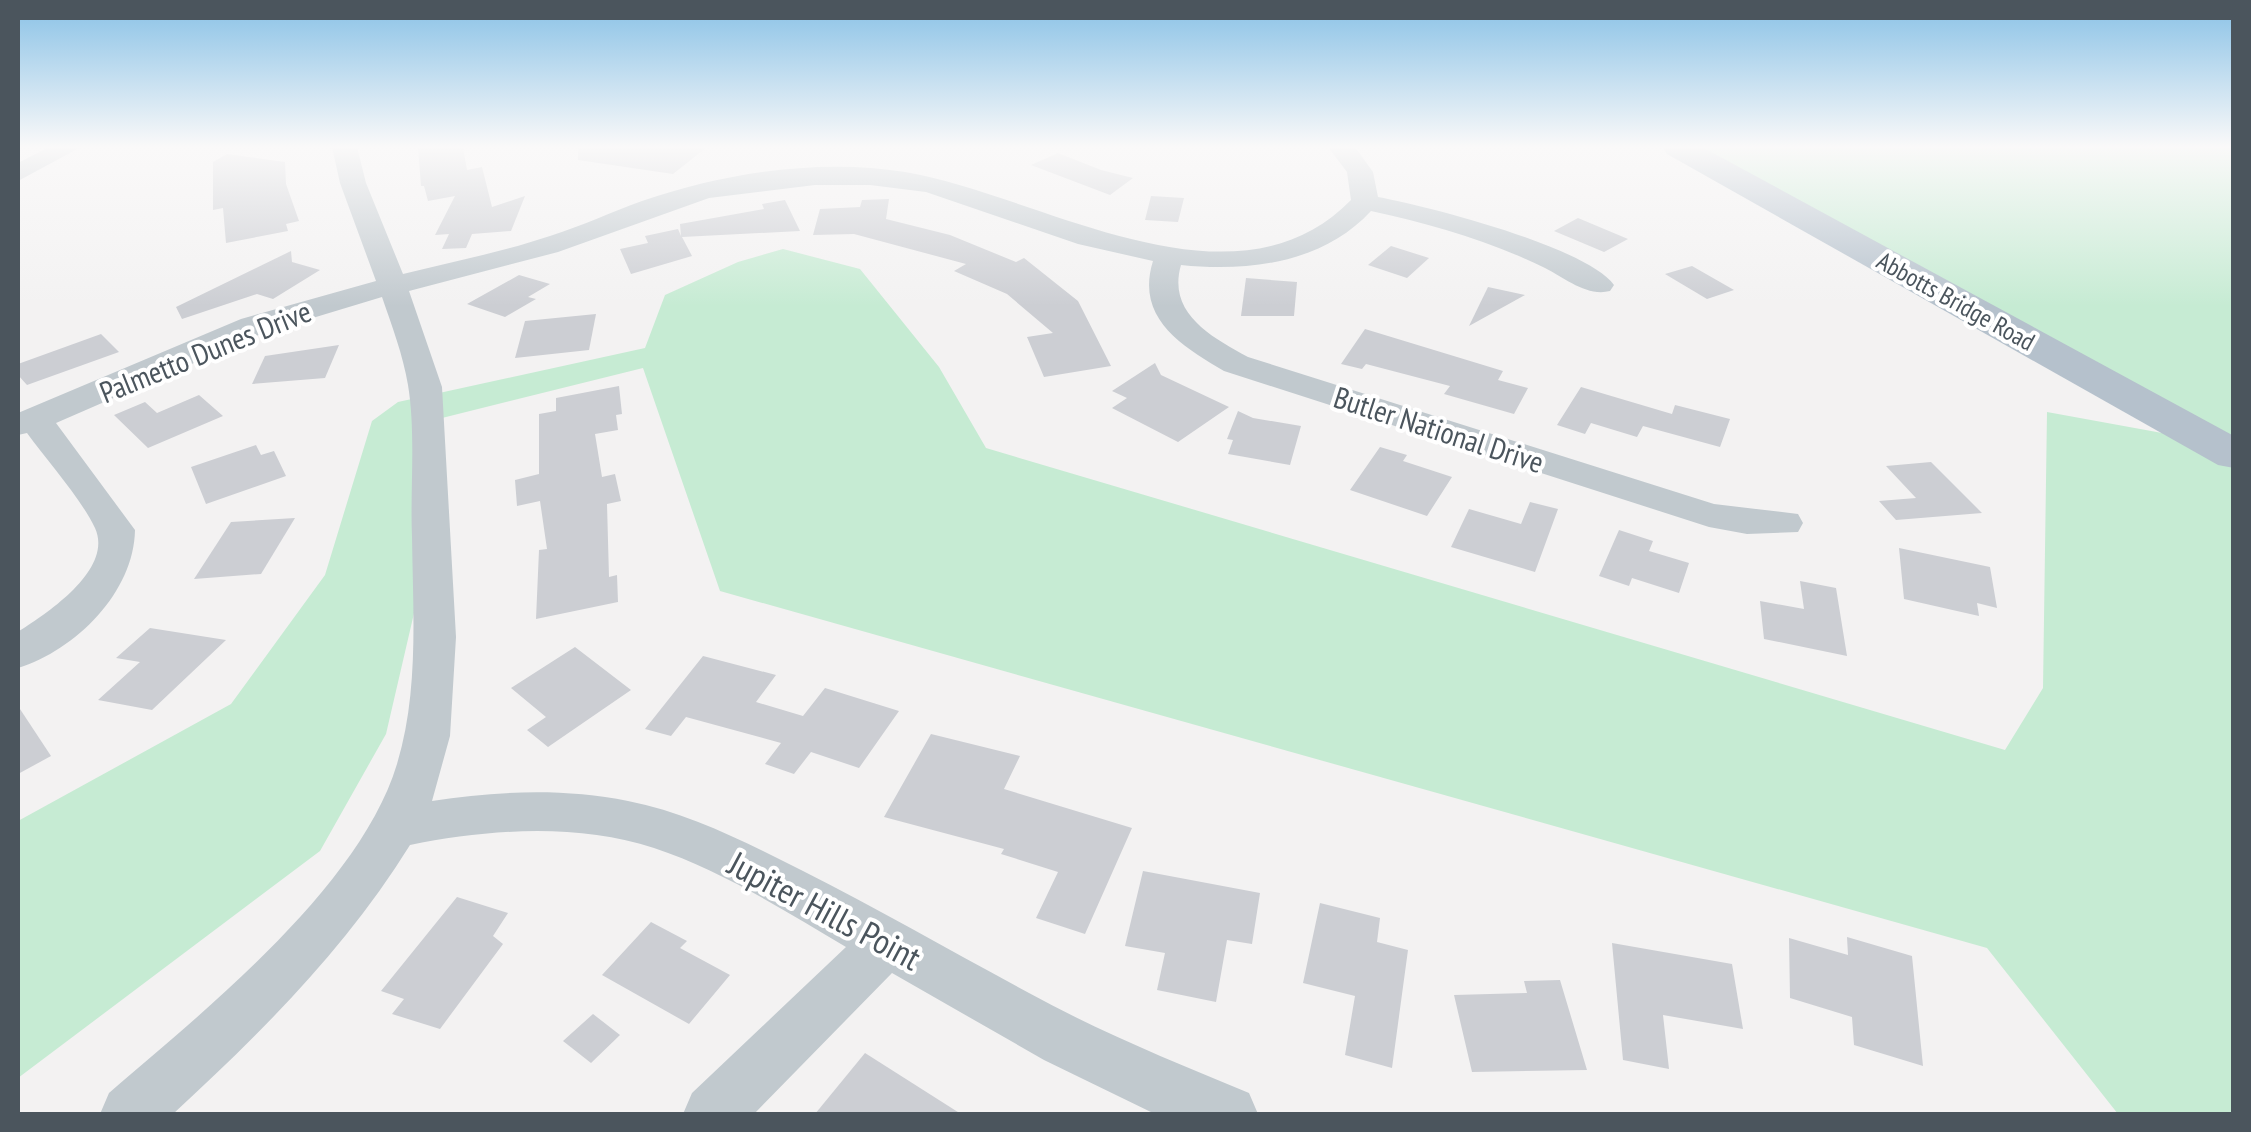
<svg xmlns="http://www.w3.org/2000/svg" width="2251" height="1132" font-family="'PT Sans Narrow',sans-serif">
	<rect width="100%" height="100%" fill="#f3f2f2"/>
	<path fill="#c6ebd3" d="M1702,147H2233V1114H2118L1987,948L720,591L643,368L426,422L418,596L386,734L320,851L18,1078V821L231,704L325,575L372,421L398,402L645,348L665,295L738,262L783,249L860,269L939,367L986,448L2005,750L2043,688L2047,412L2195,439Z"/>
	<g fill="#ccced3">
		<path d="M418,147H463L467,170L482,167L492,207L525,196L511,231L472,234L466,248L442,249L449,234L435,235L455,196L428,201L424,186H421Z"/>
		<path d="M578,147H707L673,174L578,160Z"/>
		<path d="M1058,153L1101,170L1133,178L1110,195L1031,165Z"/>
		<path d="M227,154L285,162L286,184L299,221L286,224L288,231L226,243L223,208L213,210V162Z"/>
		<path d="M1151,196L1184,198L1178,222L1145,220Z"/>
		<path d="M889,199L886,219L950,235L1016,262L1024,258L1078,301L1111,366L1044,377L1027,337L1053,333L1007,294L954,271L966,264L854,234L813,235L820,209L860,207L862,200Z"/>
		<path d="M785,200L800,231L682,237L692,256L631,274L620,249L648,243L645,236L678,229L681,236L680,224L764,209L762,204Z"/>
		<path d="M1578,218L1628,239L1604,252L1554,231Z"/>
		<path d="M1391,246L1429,258L1407,278L1368,265Z"/>
		<path d="M291,251L292,262L320,270L273,299L257,294L182,319L176,307Z"/>
		<path d="M1692,266L1734,290L1707,299L1665,274Z"/>
		<path d="M519,275L550,284L528,297L536,299L505,317L467,304Z"/>
		<path d="M1246,278L1297,282L1294,316H1241Z"/>
		<path d="M1488,287L1525,295L1469,326Z"/>
		<path d="M596,314L589,350L515,358L525,321Z"/>
		<path d="M1365,329L1503,371L1498,380L1528,388L1514,414L1444,394L1450,386L1366,364L1362,369L1341,364Z"/>
		<path d="M101,334L119,352L27,385L18,375V364Z"/>
		<path d="M339,345L325,378L252,384L265,356Z"/>
		<path d="M1155,363L1161,375L1229,407L1178,442L1112,408L1127,398L1112,391Z"/>
		<path d="M619,386L622,414L616,415L618,430L595,434L602,477L615,474L621,501L607,504L609,577L617,575L618,602L536,619L539,550L547,549L540,501L517,506L515,480L539,474V414L556,411V398Z"/>
		<path d="M1581,387L1672,414L1675,405L1730,419L1720,447L1643,426L1637,437L1591,423L1585,434L1557,425Z"/>
		<path d="M199,395L223,416L148,448L114,415L145,402L157,413Z"/>
		<path d="M1238,411L1253,418L1301,426L1290,465L1228,454L1233,440L1227,439Z"/>
		<path d="M256,445L261,455L274,451L286,476L206,504L191,467Z"/>
		<path d="M1380,447L1407,455L1403,461L1452,477L1427,516L1350,490Z"/>
		<path d="M1931,462L1982,513L1896,520L1879,501L1916,498L1886,466Z"/>
		<path d="M1530,502L1558,509L1535,572L1451,547L1469,509L1521,524Z"/>
		<path d="M295,518L261,574L194,579L231,522Z"/>
		<path d="M1619,530L1653,541L1649,551L1689,563L1679,593L1632,578L1629,586L1599,576Z"/>
		<path d="M1899,548L1990,567L1997,608L1977,603L1979,616L1904,599Z"/>
		<path d="M1800,581L1836,588L1847,656L1764,639L1760,601L1804,609Z"/>
		<path d="M150,628L226,640L152,710L98,700L140,662L116,658Z"/>
		<path d="M575,647L631,690L548,747L527,730L546,717L511,688Z"/>
		<path d="M703,656L776,675L756,702L803,716L825,688L899,711L859,768L811,752L794,774L765,764L781,743L686,717L671,736L645,729Z"/>
		<path d="M18,706L51,756L18,774Z"/>
		<path d="M931,734L1020,756L1004,789L1132,828L1085,934L1036,918L1058,872L1001,854L1004,849L884,817Z"/>
		<path d="M1143,871L1260,893L1252,944L1227,940L1216,1002L1157,990L1165,953L1125,946Z"/>
		<path d="M457,897L508,913L493,936L503,944L440,1029L392,1014L404,999L381,991Z"/>
		<path d="M1320,903L1380,918L1377,942L1408,950L1392,1068L1345,1055L1355,996L1303,983Z"/>
		<path d="M651,922L687,941L680,948L730,975L689,1024L602,975Z"/>
		<path d="M1847,937L1912,956L1923,1066L1854,1045L1852,1017L1790,998L1789,938L1848,955Z"/>
		<path d="M1612,943L1732,964L1743,1029L1663,1015L1669,1069L1623,1060Z"/>
		<path d="M1560,980L1587,1070L1472,1072L1454,995L1527,993L1524,981Z"/>
		<path d="M593,1014L620,1035L591,1063L563,1041Z"/>
		<path d="M865,1053L961,1114H815Z"/>
	</g>
	<g fill="none" stroke-linecap="round" stroke-linejoin="round">
		<g fill="#c1c9ce" fill-rule="evenodd">
			<path d="M49,147H81L18,181V163Z"/>
			<path d="M332,147H357L366,183L403,274C452,262 502,252 550,236C582,226 611,212 642,201C724,173 819,158 905,172C1039,194 1233,321 1351,200L1347,172L1328,147H1355L1373,172L1378,197C1427,206 1587,247 1614,285L1610,291C1587,297 1565,278 1545,268C1490,241 1431,224 1371,211C1323,263 1249,272 1181,265C1167,313 1211,337 1248,357L1714,504L1798,514L1803,523L1798,532L1747,534L1709,527L1224,371C1182,346 1135,318 1153,261L1078,244L926,192L870,185H815L709,198L558,252L409,291L442,387L456,637L450,736L432,801C497,791 563,788 628,801C690,813 747,843 803,871C880,910 953,952 1029,993C1100,1032 1174,1062 1249,1093L1258,1114H1155L1044,1060L892,973L754,1114H683L692,1093L846,947C785,911 721,870 654,848C577,823 489,829 410,845C346,948 262,1032 173,1114H100L109,1093C204,1011 360,887 397,764C419,691 413,613 412,537C410,488 416,434 408,385C403,355 392,326 382,297L263,333L56,423L135,530C134,592 76,650 18,668V632C46,614 114,570 95,528C80,497 48,462 27,433L18,435V413L241,319L376,281L340,183Z"/>
		</g>
		<path fill="#b5c1cc" fill-rule="evenodd" d="M1662,147H1702L2234,436V468L2218,465L1667,154Z"/>
	</g>
	<linearGradient id="sky" x2="0" y2="1"><stop stop-color="#88c1e6"/><stop offset="0.48" stop-color="#faf9f9"/><stop offset="1" stop-color="#faf9f9" stop-opacity="0"/></linearGradient>
	<rect width="2251" height="306" fill="url(#sky)"/>
	<g text-anchor="middle" dominant-baseline="central" stroke-width="8" stroke-linejoin="round" paint-order="stroke">
		<g font-size="25" fill="#4b555d" stroke="#fff">
			<text transform="translate(1956 301) rotate(29)">Abbotts Bridge Road</text>
		</g>
		<g font-size="30" fill="#4b555d" stroke="#fff">
			<text transform="translate(205 351) rotate(-22)">Palmetto Dunes Drive</text>
			<text transform="translate(1439 429) rotate(18)">Butler National Drive</text>
		</g>
		<g font-size="35" fill="#4b555d" stroke="#fff">
			<text transform="translate(825 910) rotate(28)">Jupiter Hills Point</text>
		</g>
	</g>
	<rect width="2251" height="1132" fill="none" stroke="#4b555d" stroke-width="40"/>
</svg>
